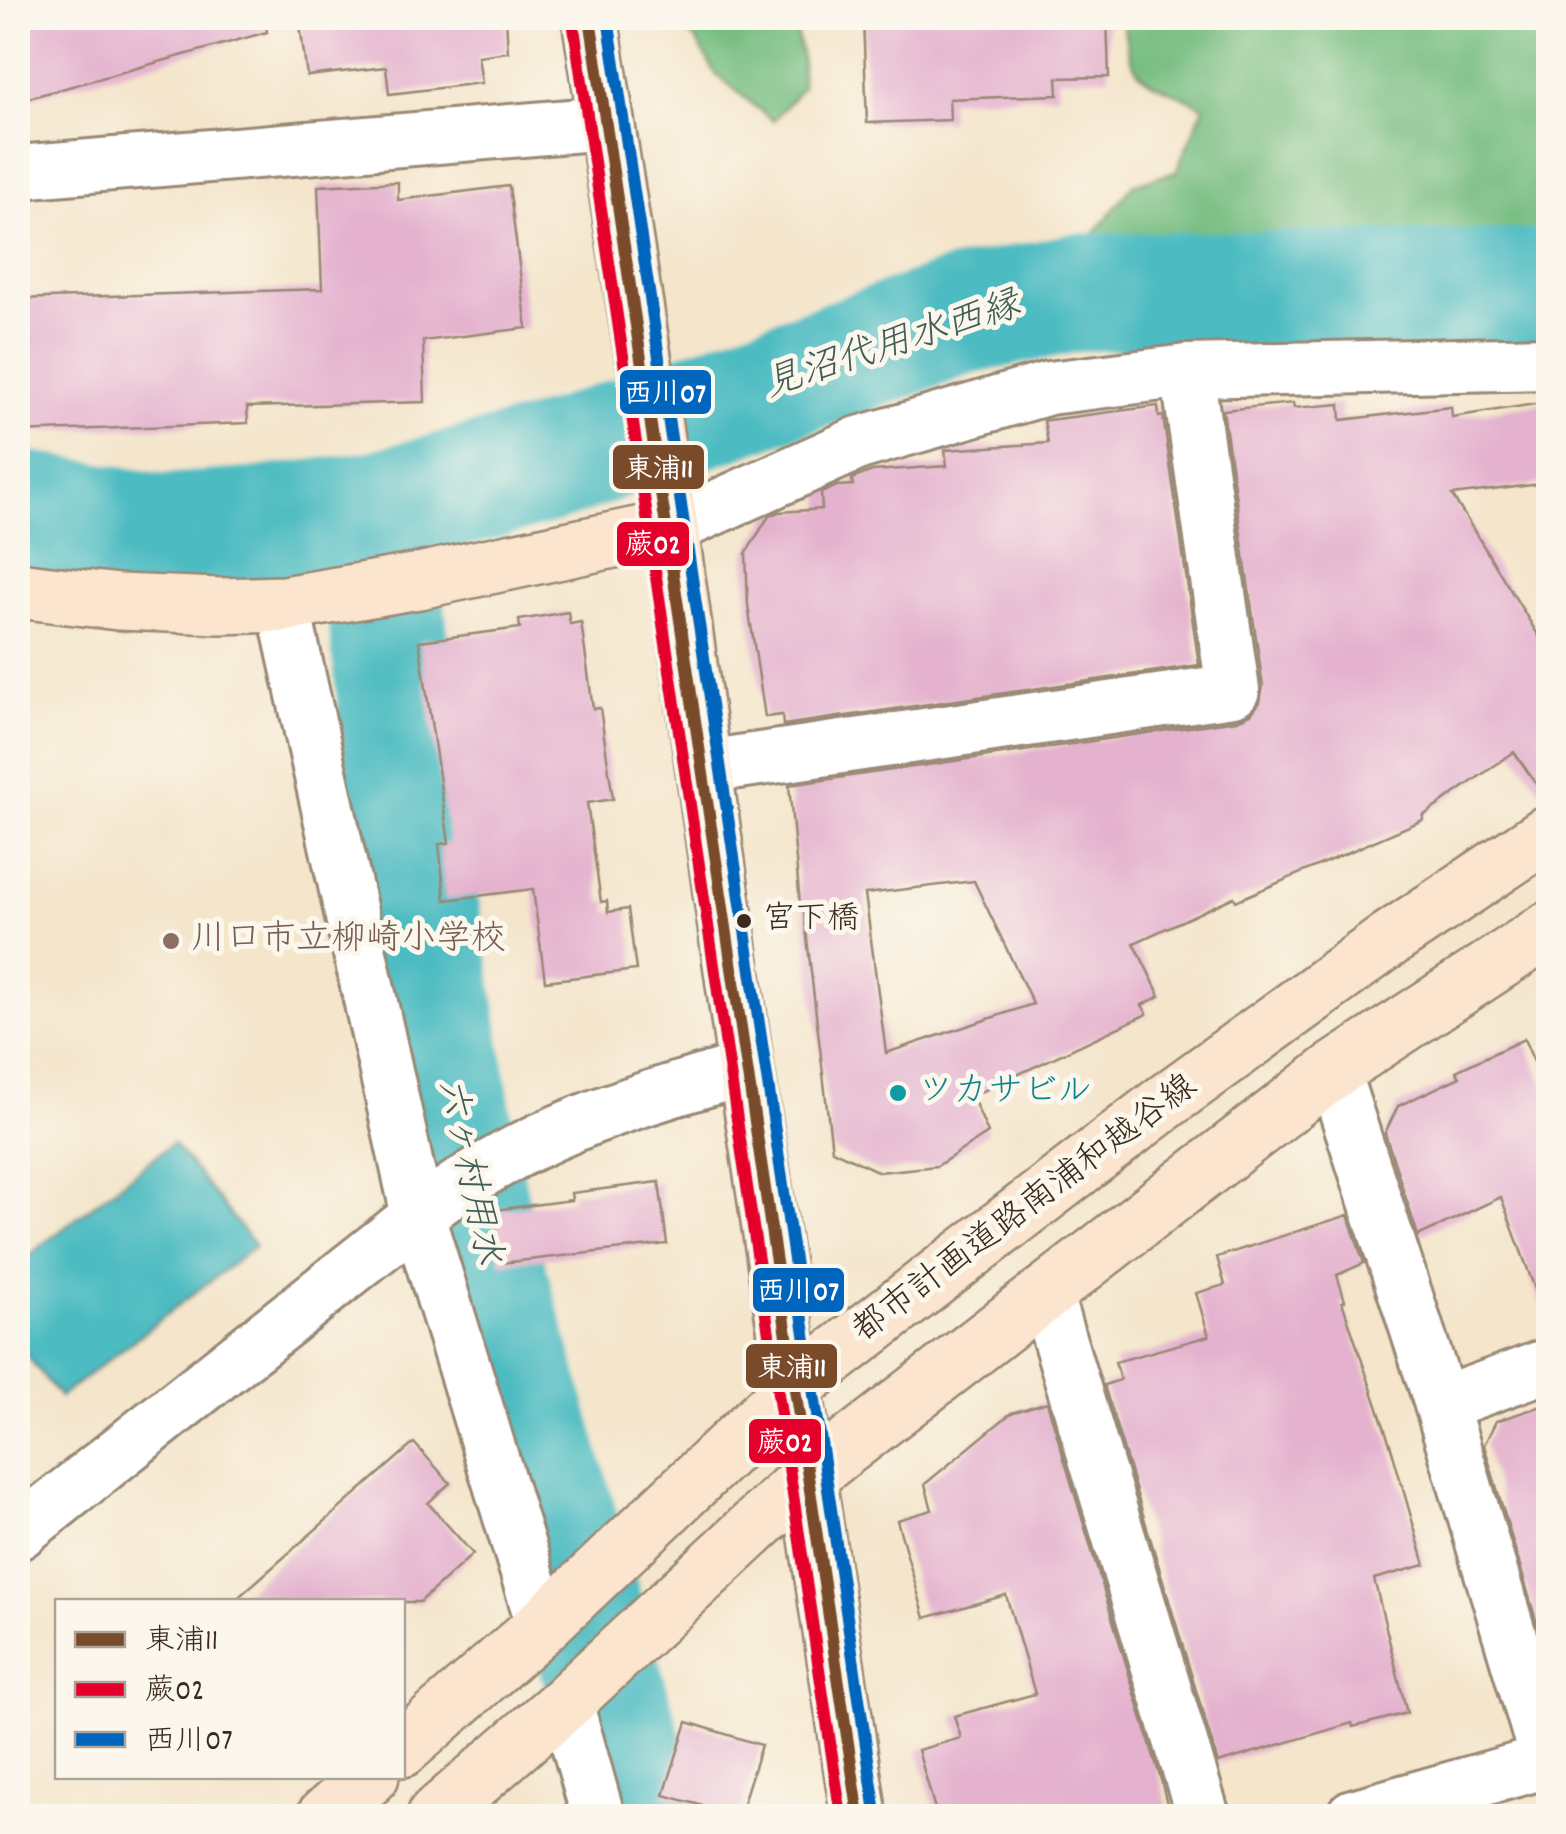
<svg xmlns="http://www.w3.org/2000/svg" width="1566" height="1834" font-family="Dekko,'Klee One',sans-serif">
	<rect width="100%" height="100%" fill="#fbf7ec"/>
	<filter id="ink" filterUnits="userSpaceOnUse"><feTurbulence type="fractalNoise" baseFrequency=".01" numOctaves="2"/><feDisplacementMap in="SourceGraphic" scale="20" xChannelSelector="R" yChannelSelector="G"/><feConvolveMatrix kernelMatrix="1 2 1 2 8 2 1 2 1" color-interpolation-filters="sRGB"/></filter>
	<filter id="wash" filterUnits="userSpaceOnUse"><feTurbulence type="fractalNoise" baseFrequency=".0048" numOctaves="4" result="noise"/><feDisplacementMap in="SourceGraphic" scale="40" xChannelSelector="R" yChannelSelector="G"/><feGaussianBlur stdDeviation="2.25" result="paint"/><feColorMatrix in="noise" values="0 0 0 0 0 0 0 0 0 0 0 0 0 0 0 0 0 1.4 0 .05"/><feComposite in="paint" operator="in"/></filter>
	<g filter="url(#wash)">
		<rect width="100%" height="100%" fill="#f4e5cb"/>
		<g fill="#78be82" stroke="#5a7450" stroke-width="2.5">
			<path d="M669,18H800L795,26L802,58V87L773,121L716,74L696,40Z"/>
			<path d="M1123,18H1548V316L1481,312L1319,319L1247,327L1140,313L1093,320L1068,312L1052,266L1093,235L1134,184L1176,172L1204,107C1149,76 1130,91 1123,18Z"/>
		</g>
		<path fill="#4dbcc2" stroke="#447370" stroke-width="2.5" d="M173,1143L255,1246L60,1397L18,1344V1264Z"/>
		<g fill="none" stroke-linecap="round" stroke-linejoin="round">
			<g stroke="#4dbcc2" stroke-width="118">
				<path d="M18,509L161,533L261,526L375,510L545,465L959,317L1078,292L1548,288"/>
				<path d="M375,510L417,885L456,1139L479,1245L643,1816"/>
			</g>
		</g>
		<g id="blocks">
			<g fill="#e4b1ce" fill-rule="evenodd">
				<path d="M18,18H265L267,32L18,101Z"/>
				<path d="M299,18H506L508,52L478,56L482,83L389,94L386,67L307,76Z"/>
				<path d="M863,18H1107L1109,77L1057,78L1058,95L949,99L950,120L867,123Z"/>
				<path d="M398,182V200L509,186L527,328L423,341L425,402L247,407L248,423L18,432V299L322,289L318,186Z"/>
				<path d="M1548,402V483L1452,495L1548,651V801L1514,752L1423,816V820L1236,901L1234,897L1134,943L1160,996L1142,1005L1147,1014L972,1096L988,1133L937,1166L879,1172L832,1150L803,904H800L789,785L1237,720L1251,714L1260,702L1263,686L1223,410L1293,403L1294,408L1340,404L1341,420L1451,407L1452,417ZM974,881L1033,1004L886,1053L865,894Z"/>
				<path d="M1158,406L1159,417L1163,416L1199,665L783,725L782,715L765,717L748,605L746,553L769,516L779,512L822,509L821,493L837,486L853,485L852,479L872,471L947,466L945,450L1048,443L1044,421L1048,420Z"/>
				<path d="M568,612L570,624L581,622L593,709L600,708L613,799L587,803L601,902L607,901L608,912L628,909L636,970L545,981L533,889L445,900L439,844L449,843L419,641L520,628L519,620Z"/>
				<path d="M1524,1039L1548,1094V1307L1542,1308L1501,1197L1418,1236L1385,1133L1398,1106L1460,1077L1456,1071Z"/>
				<path d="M659,1182L667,1244L501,1263L494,1210L572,1200L571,1193Z"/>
				<path d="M1348,1215L1364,1263L1337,1275L1345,1301L1342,1302L1390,1444L1425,1565L1374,1579L1407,1713L1353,1727L1352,1723L1218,1763L1104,1385L1120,1380L1115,1362L1209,1336L1196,1293L1225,1285L1217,1257Z"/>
				<path d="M1047,1402L1161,1780L1170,1816H937L918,1750L961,1738L954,1716L1035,1694L1006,1595L925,1618L897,1520L932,1510L925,1484L1011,1413Z"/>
				<path d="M1548,1404V1649L1545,1650L1484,1445L1496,1421Z"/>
				<path d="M414,1443L450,1483L428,1503L473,1554L420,1602H233Z"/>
				<path d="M687,1722L761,1745L739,1816L664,1795Z"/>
			</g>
		</g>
	</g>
	<g filter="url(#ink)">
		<use href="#blocks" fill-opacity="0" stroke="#988874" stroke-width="2.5"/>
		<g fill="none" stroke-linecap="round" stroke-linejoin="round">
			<defs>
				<g id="street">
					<path d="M18,172L606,123"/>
					<path d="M670,528L859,443L1049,388L1187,371L1548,363"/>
					<path d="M704,767L1233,690L1187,371"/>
					<path d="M1333,1071L1441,1404L1547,1761"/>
					<path d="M1045,1292L1203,1816"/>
					<path d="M1441,1404L1548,1365"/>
					<path d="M18,1533L418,1216L283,604"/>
					<path d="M543,1625L418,1216C517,1136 626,1102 746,1069"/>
					<path d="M566,1702L598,1816"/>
					<path d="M1353,1816L1548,1761"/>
				</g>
				<g id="secondary">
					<path d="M590,18L670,528L746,1069L859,1816"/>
					<path d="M18,590L118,602L220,606L283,604L419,581L670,528"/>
					<path d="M402,1749L543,1625L795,1386L1165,1102L1390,939L1548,833"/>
					<path d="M325,1816L371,1776"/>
					<path d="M435,1816L566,1702L809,1476L1333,1071L1548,930"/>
				</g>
			</defs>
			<use href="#street" stroke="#988874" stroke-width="58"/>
			<use href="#secondary" stroke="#988874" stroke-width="60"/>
			<use href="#street" stroke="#fff" stroke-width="52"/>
			<use href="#secondary" stroke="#fbe5cf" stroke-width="55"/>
			<defs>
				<path id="bus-1" d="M590,18C684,617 768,1217 859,1816"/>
				<path id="bus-2" d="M573,21C667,619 751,1218 841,1816"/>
				<path id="bus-3" d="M608,18C701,615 786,1215 876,1813"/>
			</defs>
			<use href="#bus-1" stroke="#fbf7ec" stroke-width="20"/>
			<use href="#bus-2" stroke="#fbf7ec" stroke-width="20"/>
			<use href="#bus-3" stroke="#fbf7ec" stroke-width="20"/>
			<use href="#bus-1" stroke="#7a4b2a" stroke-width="12"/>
			<use href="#bus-2" stroke="#e4002b" stroke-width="12"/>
			<use href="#bus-3" stroke="#0065bd" stroke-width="12"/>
		</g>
	</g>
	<circle fill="#3b2a1e" stroke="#fbf7ec" stroke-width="4" cx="744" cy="921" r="9"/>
	<circle fill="#8d6e63" stroke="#fbf7ec" stroke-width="4" cx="171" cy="941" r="10"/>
	<circle fill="#0f9aa8" stroke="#fbf7ec" stroke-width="4" cx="898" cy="1093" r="10"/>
	<g text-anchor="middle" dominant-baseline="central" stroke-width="10" stroke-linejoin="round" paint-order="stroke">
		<g font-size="32" fill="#3b2a1e" stroke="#fbf7ec" text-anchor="start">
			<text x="763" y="921">宮下橋</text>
		</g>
		<g font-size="35" fill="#785e54" stroke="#fbf7ec" text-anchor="start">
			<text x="191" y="941">川口市立柳崎小学校</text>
		</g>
		<g font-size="35" fill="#0d838f" stroke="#fbf7ec" text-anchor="start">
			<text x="918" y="1093">ツカサビル</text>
		</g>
		<g font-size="35" fill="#3b2a1e" stroke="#fbf7ec">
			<text transform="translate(1026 1210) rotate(-37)">都市計画道路南浦和越谷線</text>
		</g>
		<g font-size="38" font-style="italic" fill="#415d57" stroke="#fbf7ec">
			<text transform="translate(893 347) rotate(-18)">見沼代用水西縁</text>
			<text transform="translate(467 1172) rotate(78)">六ヶ村用水</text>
		</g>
	</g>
	<g stroke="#fbf7ec" stroke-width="4">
		<rect x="618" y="368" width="95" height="48" rx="10" fill="#0065bd"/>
		<rect x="611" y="443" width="95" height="48" rx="10" fill="#7a4b2a"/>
		<rect x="615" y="520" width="76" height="48" rx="10" fill="#e4002b"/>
		<rect x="751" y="1266" width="95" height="48" rx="10" fill="#0065bd"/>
		<rect x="744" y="1342" width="95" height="48" rx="10" fill="#7a4b2a"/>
		<rect x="747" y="1417" width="76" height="48" rx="10" fill="#e4002b"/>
	</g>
	<g font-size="28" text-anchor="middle" font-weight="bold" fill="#fff">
		<text x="665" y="402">西川07</text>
		<text x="659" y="477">東浦11</text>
		<text x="653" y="553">蕨02</text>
		<text x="798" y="1300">西川07</text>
		<text x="792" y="1376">東浦11</text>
		<text x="785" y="1451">蕨02</text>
	</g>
	<rect width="1566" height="1834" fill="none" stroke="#fbf7ec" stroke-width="60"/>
	<rect x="55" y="1599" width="350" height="180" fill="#fbf7ec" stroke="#aea59a" stroke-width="2.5"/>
	<rect x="75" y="1632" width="50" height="15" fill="#7a4b2a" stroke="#aea59a" stroke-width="2.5"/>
	<text x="145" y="1649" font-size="30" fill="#3b2a1e">東浦11</text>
	<rect x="75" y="1682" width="50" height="15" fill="#e4002b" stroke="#aea59a" stroke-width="2.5"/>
	<text x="145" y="1699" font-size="30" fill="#3b2a1e">蕨02</text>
	<rect x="75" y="1732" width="50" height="15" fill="#0065bd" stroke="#aea59a" stroke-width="2.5"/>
	<text x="145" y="1749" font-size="30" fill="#3b2a1e">西川07</text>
</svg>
